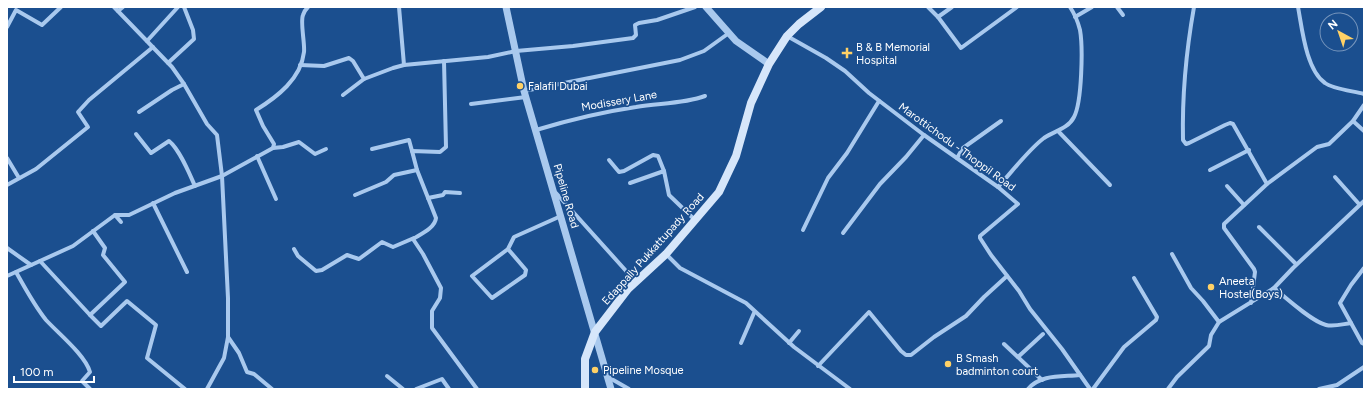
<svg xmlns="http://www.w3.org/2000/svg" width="1371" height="396" font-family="Figtree,sans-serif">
	<rect width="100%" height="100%" fill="#1b4f8f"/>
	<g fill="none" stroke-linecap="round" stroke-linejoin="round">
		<g stroke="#a9c9ee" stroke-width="4">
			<path d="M114,7L172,67L184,84L207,124L217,135L222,176L228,298V337L239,353L247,372L254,374L272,389"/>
			<path d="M399,7L404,65"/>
			<path d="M928,7L938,17L952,7"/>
			<path d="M1117,7L1123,15"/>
			<path d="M1194,7C1186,52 1182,94 1183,140L1186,144L1189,143L1225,125L1230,123L1233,124L1267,184"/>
			<path d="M1298,7C1302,28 1306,70 1325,83C1333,89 1353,91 1364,94"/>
			<path d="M118,11L123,7"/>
			<path d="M938,17L961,48L1017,7"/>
			<path d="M1075,17L1092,7"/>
			<path d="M7,27L16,10L42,25L61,7"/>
			<path d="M787,36L826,58L845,71L869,93L924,135L998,187L1018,204L980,236V238L991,255L1019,291L1030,309L1062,349L1090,389"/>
			<path d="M147,41L178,7"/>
			<path d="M168,63L194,39L193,30L184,7"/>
			<path d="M300,65L324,66L349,58L353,61L364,79"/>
			<path d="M524,91L680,60L704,51L729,33"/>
			<path d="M343,95L364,79L393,68L404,65L488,57L516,51L573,46L633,38L636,35L635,25L639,23L657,20L695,7"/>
			<path d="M471,104L526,97"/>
			<path d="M139,112L172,90L184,84"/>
			<path d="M1353,121L1364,131"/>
			<path d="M536,130C569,120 602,112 636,107C659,103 683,104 705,96"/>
			<path d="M1058,131L1110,185"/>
			<path d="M136,134L151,153L169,141C180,150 189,173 195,186"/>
			<path d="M273,148L283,147L299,142L315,154L326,149"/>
			<path d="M372,149L409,140L412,151"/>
			<path d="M257,156L276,199"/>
			<path d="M7,158L19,178"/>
			<path d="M957,158L963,148L1001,121"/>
			<path d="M609,160L619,172L624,171L653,155L658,156L664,171"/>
			<path d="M417,170L436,218C435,228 421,234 413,239L423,254L441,288L440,298L432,311V328L477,389"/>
			<path d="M1210,170L1249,150"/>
			<path d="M1335,177L1359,204"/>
			<path d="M630,183L664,171L669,195L695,220"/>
			<path d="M7,185L36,169L88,127L78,112L89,100L153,47"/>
			<path d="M1227,186L1244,205"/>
			<path d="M998,187C1012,172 1028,150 1044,138C1054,131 1068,129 1074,117C1082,102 1083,47 1080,30C1078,22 1074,13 1070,7"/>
			<path d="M556,193L636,282"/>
			<path d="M355,195L386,182L394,175L417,170L412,151L440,152L446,147L444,61"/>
			<path d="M428,198L443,195L445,192L460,193"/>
			<path d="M153,203L187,272"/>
			<path d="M115,215L121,222"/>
			<path d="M1259,227L1296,264"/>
			<path d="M803,230L828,178L847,153L879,101"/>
			<path d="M843,233L880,184L906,157L924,135"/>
			<path d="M7,248L31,265"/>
			<path d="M294,249L298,256L316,271L322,270L347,255L359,259L382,242L393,247L414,238"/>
			<path d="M508,249L526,270L525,275L492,298L472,276L508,249L514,237L561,216"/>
			<path d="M666,254L680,268L746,303L794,347L850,389"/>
			<path d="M1172,254L1191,288L1203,301L1219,322"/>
			<path d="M40,261L90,315L101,326L127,301L156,325L147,358L185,389"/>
			<path d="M1364,268L1351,285L1340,303L1362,343L1364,344"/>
			<path d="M16,272C25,288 34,305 46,320C59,334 85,355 90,372L82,381L90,389"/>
			<path d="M7,276L73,246L115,215H129L175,193L222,176L273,148L274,144L263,126L256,110C277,97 301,79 304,52C305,43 300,22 303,15C304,12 306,9 308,7"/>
			<path d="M1274,288C1286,298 1311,321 1326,325C1334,327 1343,324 1351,323"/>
			<path d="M1251,303L1255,272L1254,269L1224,228V224L1267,184L1317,147L1329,144L1353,121L1364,105"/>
			<path d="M90,315L125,282L103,255L105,248L93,231"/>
			<path d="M741,343L754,313"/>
			<path d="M789,343L799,331"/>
			<path d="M1004,344L1042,380"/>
			<path d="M1018,357L1043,334"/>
			<path d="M818,366L869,312L901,351L906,355H911L934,337L966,316L984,297L1007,276"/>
			<path d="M387,376L403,389"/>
			<path d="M608,377L629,389"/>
			<path d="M207,389L224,358L228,337"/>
			<path d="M416,389L442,379L449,389"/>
			<path d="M1028,389C1041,374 1062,377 1080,375"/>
			<path d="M1093,389L1124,347L1156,320L1157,317L1134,278"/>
			<path d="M1168,389L1177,377L1209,346L1211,335L1219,322L1274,288L1293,268L1364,201"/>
			<path d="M1319,389L1337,385L1364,367"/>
		</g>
		<g stroke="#a9c9ee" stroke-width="7">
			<path d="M506,7L524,91L611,389"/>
			<path d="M706,7L736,41L769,64"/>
		</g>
		<path stroke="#d6e6fa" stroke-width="8" d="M585,389V359L595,332L628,289L666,254L719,192L736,156L751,103L769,64L787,36L799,24L821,7"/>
	</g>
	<g fill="#ffd166" stroke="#1b4f8f" stroke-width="1.5">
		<path d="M845 47h4v4h4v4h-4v4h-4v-4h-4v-4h4z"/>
		<circle cx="520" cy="86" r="4"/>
		<circle cx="1211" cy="287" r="4"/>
		<circle cx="948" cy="364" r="4"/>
		<circle cx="595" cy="370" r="4"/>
	</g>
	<g text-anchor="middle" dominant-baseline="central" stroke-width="3.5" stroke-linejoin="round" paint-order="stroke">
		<g font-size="11" fill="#fff" stroke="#1b4f8f" text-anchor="start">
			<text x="856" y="47">B &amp; B Memorial<tspan x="856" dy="13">Hospital</tspan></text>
			<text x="528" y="86">Falafil Dubai</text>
			<text x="1219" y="281">Aneeta<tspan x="1219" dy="13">Hostel(Boys)</tspan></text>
			<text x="956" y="358">B Smash<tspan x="956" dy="13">badminton court</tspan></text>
			<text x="603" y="370">Pipeline Mosque</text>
		</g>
		<g font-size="11" fill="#fff" stroke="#1b4f8f">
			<text transform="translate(619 101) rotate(-10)">Modissery Lane</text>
			<text transform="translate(957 147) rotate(36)">Marottichodu - Thoppil Road</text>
			<text transform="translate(566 196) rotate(74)">Pipeline Road</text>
			<text transform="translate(653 249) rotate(-48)">Edappally Pukkattupady Road</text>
		</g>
	</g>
	<rect width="1371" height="396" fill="none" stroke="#ffffff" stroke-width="16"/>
	<g transform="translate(1339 32) rotate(320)"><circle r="19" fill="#1b4f8f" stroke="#7695bc"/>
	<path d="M0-3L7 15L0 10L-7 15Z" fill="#ffd166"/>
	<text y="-6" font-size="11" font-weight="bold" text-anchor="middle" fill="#ffffff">N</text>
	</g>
	<path d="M14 376v6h80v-6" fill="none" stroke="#ffffff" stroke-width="2"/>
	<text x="20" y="376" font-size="12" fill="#ffffff" stroke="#1b4f8f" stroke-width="3" paint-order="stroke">100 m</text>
</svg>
